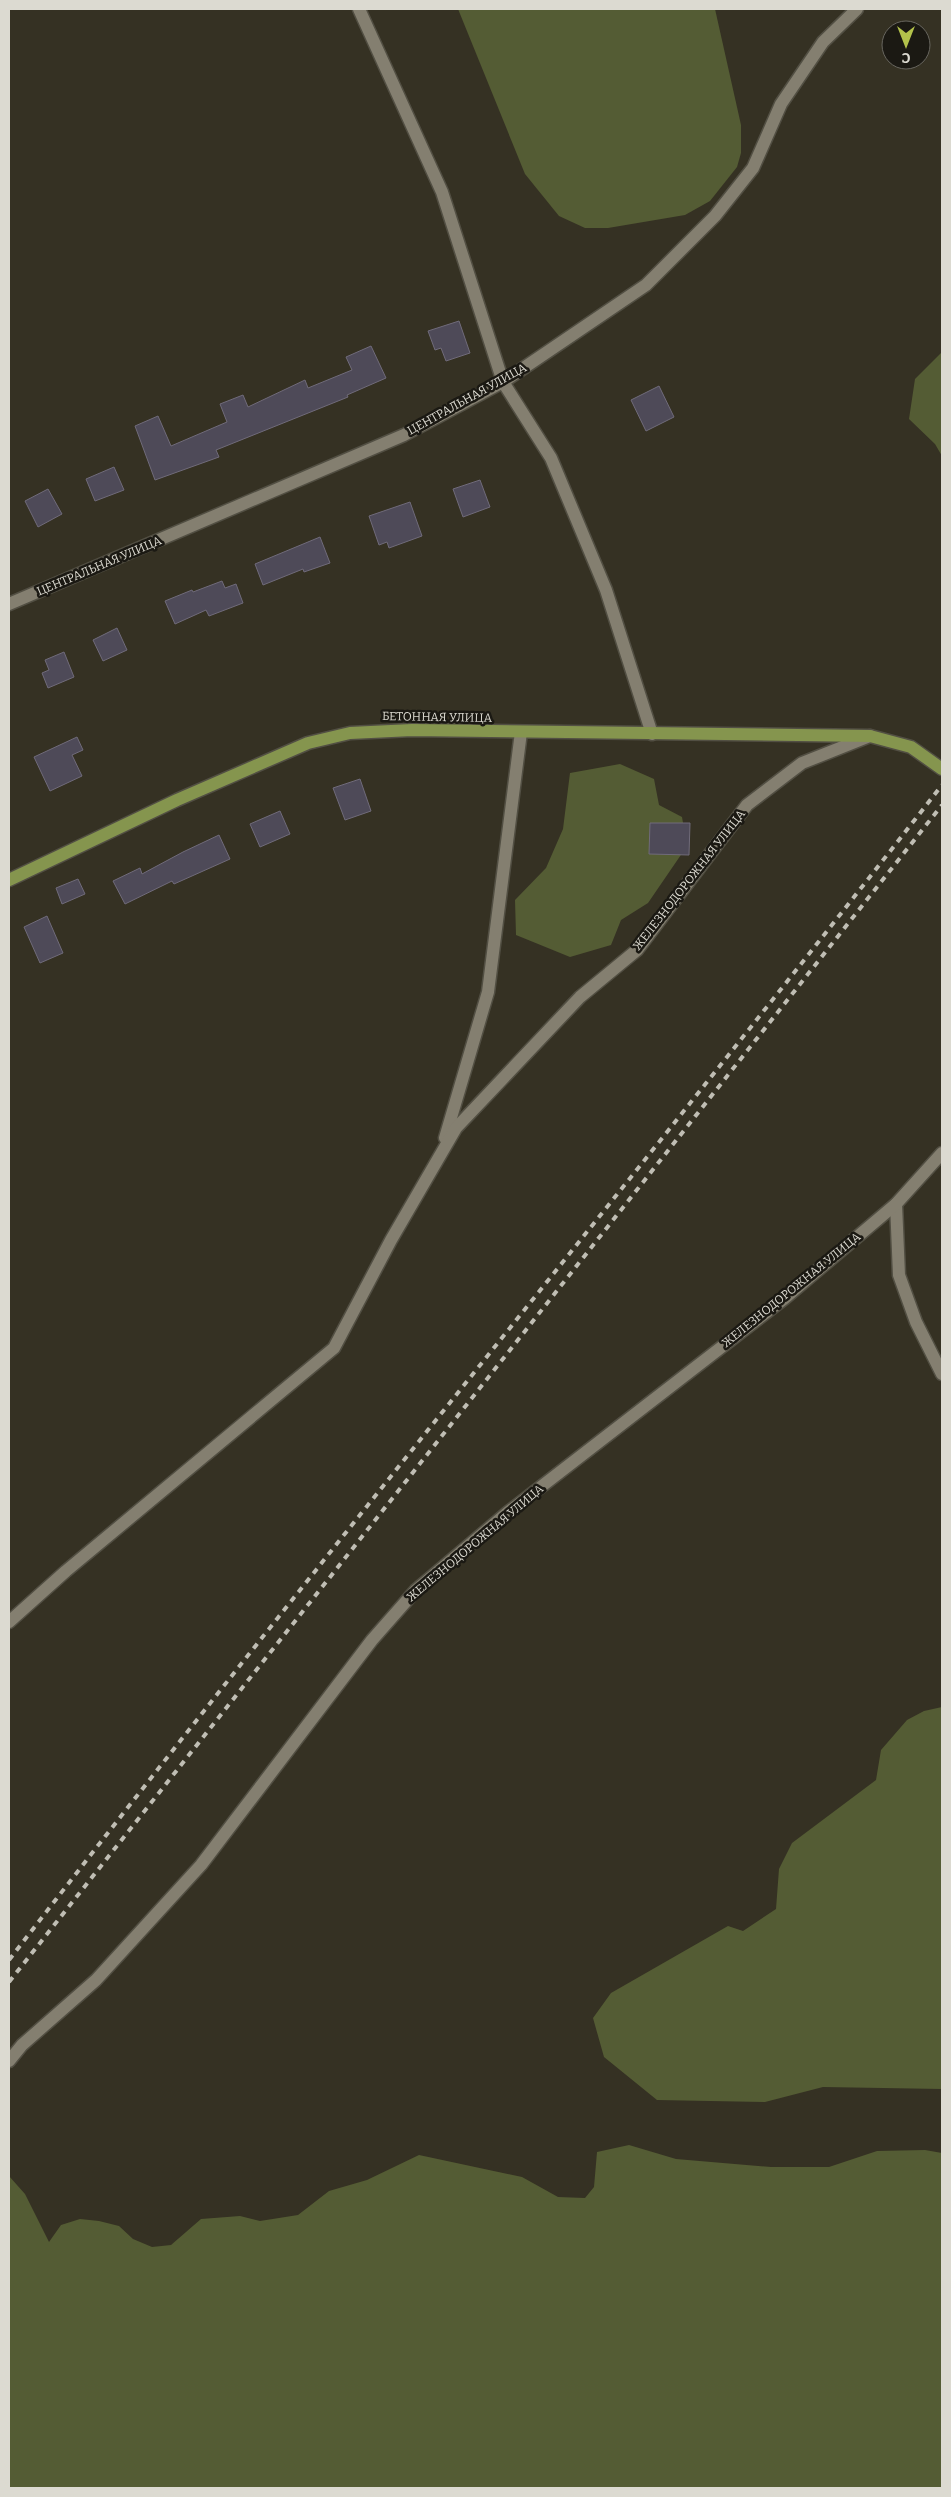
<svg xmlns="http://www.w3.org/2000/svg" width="951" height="2497" font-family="Bitter,serif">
	<rect width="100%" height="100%" fill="#353123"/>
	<g fill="#545c34">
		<path d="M458,9H715L741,125V153L737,167L710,201L685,215L608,228H585L559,216L525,174Z"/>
		<path d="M942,352V456L935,444L909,419L915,379Z"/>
		<path d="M620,764L654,779L659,805L682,817L687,846L648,903L621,920L611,945L570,957L516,935L515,900L546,868L563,829L570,773Z"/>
		<path d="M942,1707V2089L823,2087L765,2102L657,2100L604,2057L593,2018L611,1993L728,1926L743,1931L776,1909L779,1869L792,1843L876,1780L881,1750L907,1720L924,1711Z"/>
		<path d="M629,2145L676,2159L771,2167H829L877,2151L925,2150L942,2153V2488H9V2176L25,2194L49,2242L61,2225L80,2219L99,2221L119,2226L133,2239L152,2247L171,2245L201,2219L240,2216L260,2221L298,2215L329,2191L367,2180L419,2155L522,2177L558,2197L585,2198L594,2187L597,2152Z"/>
	</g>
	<g fill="#4e4a58" stroke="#706b7a">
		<path d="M459,321L470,353L446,361L441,348L435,350L428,331Z"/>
		<path d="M371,346L386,378L347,395L348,397L216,450L219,457L155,480L135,426L158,416L171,446L227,422L220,404L243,395L248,407L305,380L308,388L352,370L346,357Z"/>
		<path d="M659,386L674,417L646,431L631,400Z"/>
		<path d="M114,467L124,490L95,501L86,479Z"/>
		<path d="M480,480L490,507L463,517L453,489Z"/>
		<path d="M48,489L62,514L38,527L25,501Z"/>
		<path d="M410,502L422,536L389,548L387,542L379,545L369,516Z"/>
		<path d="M320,537L330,563L304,572L303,569L263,585L255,564Z"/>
		<path d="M222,581L225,588L236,584L243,603L209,616L206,610L175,624L165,601L192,590L193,592Z"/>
		<path d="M117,628L127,650L103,661L93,640Z"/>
		<path d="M64,652L74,677L48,688L42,673L49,670L45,660Z"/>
		<path d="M77,737L83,750L72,755L82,776L50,791L34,757Z"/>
		<path d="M360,779L371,811L345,820L333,788Z"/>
		<path d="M280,811L290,834L260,847L250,824Z"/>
		<path d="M650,823H690L689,855L649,854Z"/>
		<path d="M219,835L230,859L174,884L172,881L125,904L113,881L140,868L142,874L183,852Z"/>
		<path d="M78,879L85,894L62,904L56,888Z"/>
		<path d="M47,916L63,953L40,963L24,927Z"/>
	</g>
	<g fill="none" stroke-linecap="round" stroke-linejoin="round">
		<defs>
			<g id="minor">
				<path d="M359,9L442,192L503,382L551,458L606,590L652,734"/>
				<path d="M9,604L404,435L503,382L646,285L715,216L753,168L781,104L823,42L857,9"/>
				<path d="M445,1138L488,992L521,732"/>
				<path d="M896,1204L899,1275L916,1322L942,1374"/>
				<path d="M9,1622L66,1571L334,1348L391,1240L456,1128L580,997L637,950L747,805L802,763L870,736"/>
				<path d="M9,2061L22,2045L96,1980L201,1865L372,1640L416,1590L507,1513L785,1298L896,1204L942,1153"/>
			</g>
			<path id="major" d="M9,880L177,800L308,743L350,733L412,730L870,736L911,747L942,769"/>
		</defs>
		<use href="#minor" stroke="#524f43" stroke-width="15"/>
		<use href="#major" stroke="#524f43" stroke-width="15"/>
		<use href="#minor" stroke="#847f70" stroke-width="12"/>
		<use href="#major" stroke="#85954e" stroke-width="12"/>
		<g stroke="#c0beb4" stroke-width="4" stroke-dasharray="6 6" stroke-linecap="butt">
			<path d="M9,1960C315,1564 634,1179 942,785"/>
			<path d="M9,1982L942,805"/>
		</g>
	</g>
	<g text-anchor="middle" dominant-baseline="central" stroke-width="5" stroke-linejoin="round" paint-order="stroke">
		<g font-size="12" fill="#dcdad1" stroke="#1b1913">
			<text transform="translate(467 399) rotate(-29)">ЦЕНТРАЛЬНАЯ УЛИЦА</text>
			<text transform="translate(99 566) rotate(-23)">ЦЕНТРАЛЬНАЯ УЛИЦА</text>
			<text transform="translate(437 717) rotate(1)">БЕТОННАЯ УЛИЦА</text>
			<text transform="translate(689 880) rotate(-52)">ЖЕЛЕЗНОДОРОЖНАЯ УЛИЦА</text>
			<text transform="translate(791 1290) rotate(-39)">ЖЕЛЕЗНОДОРОЖНАЯ УЛИЦА</text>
			<text transform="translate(475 1543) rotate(-40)">ЖЕЛЕЗНОДОРОЖНАЯ УЛИЦА</text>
		</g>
	</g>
	<rect width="951" height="2497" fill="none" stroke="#dcdad1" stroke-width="20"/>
	<g transform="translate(906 45) rotate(180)"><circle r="24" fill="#1b1913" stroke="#68665f"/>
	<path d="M0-4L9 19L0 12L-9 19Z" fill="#b3c24b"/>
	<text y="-8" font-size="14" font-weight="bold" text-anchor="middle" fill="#dcdad1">С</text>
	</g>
</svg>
